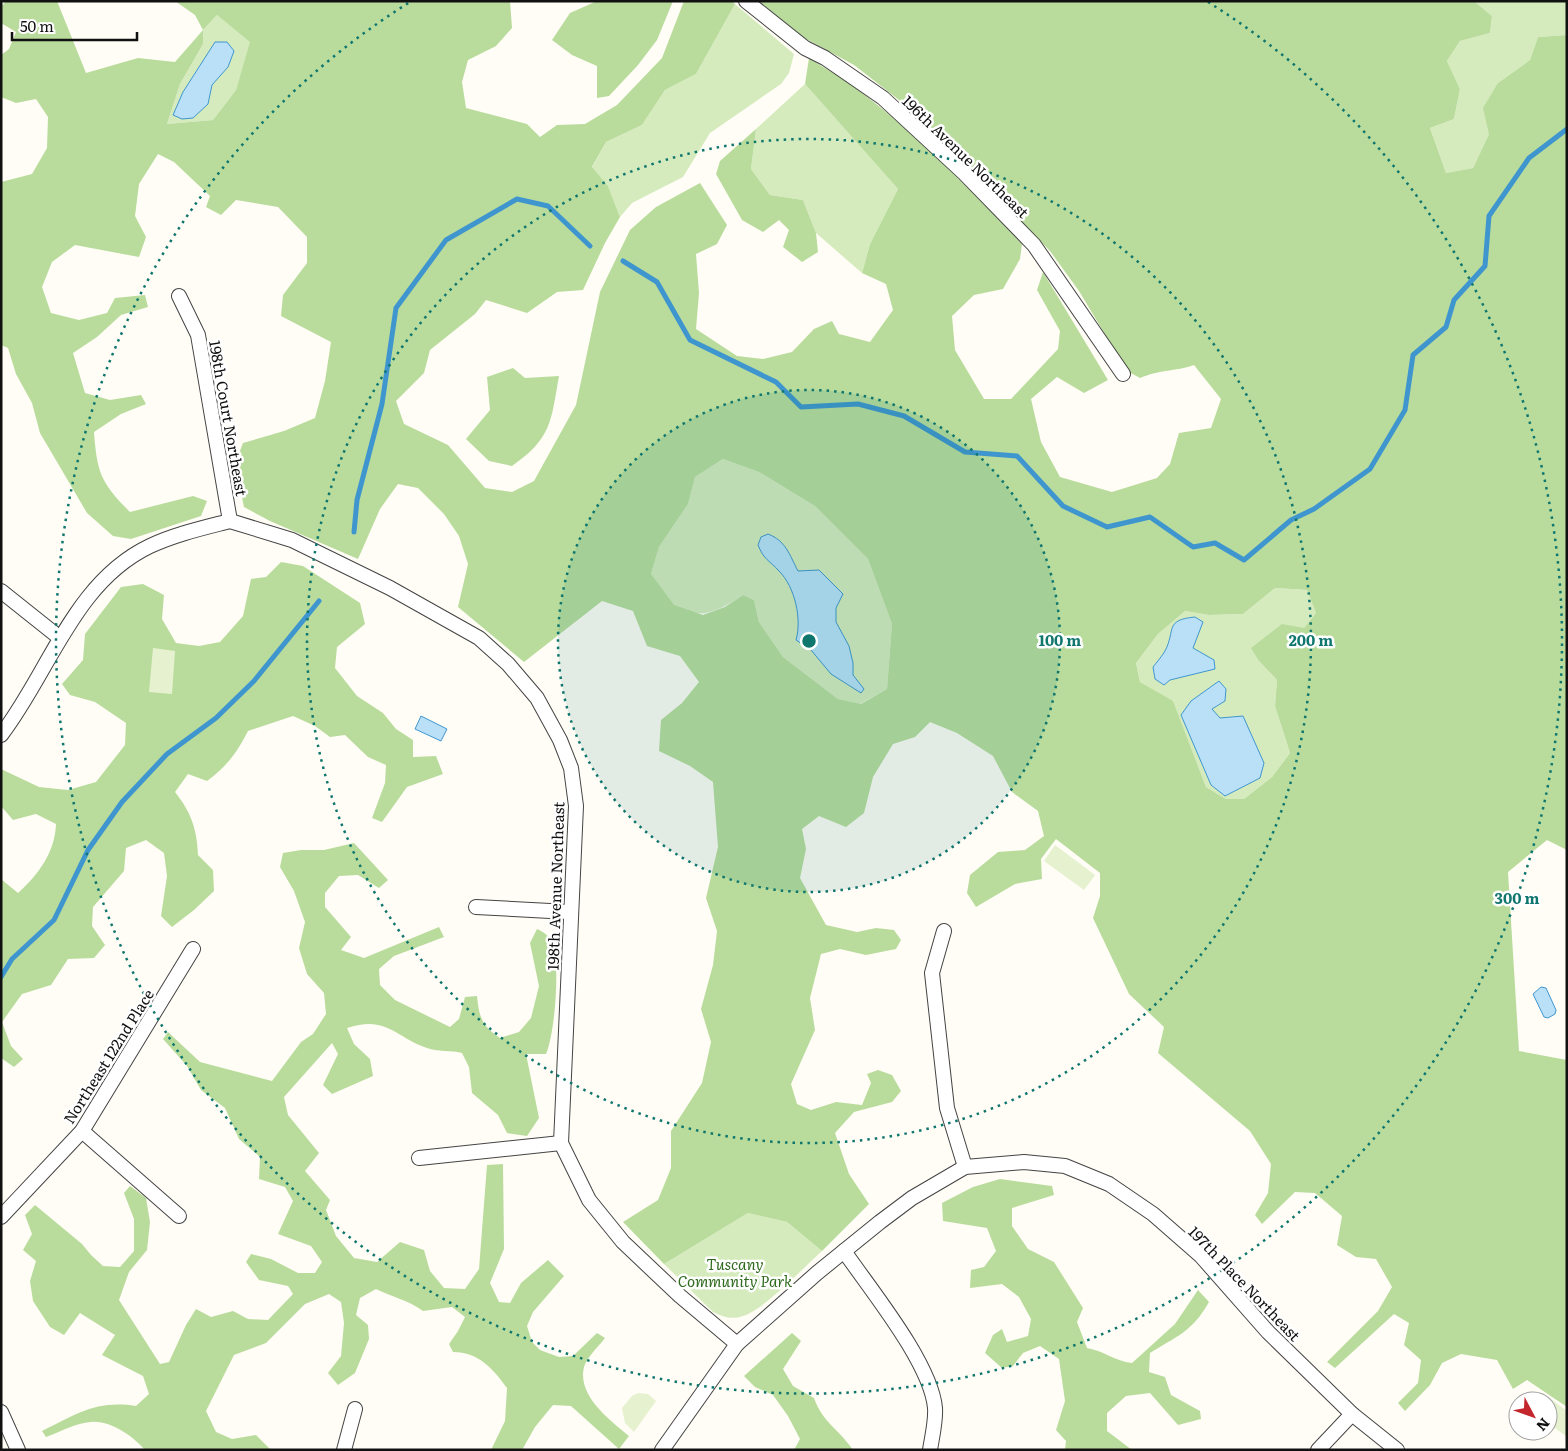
<svg xmlns="http://www.w3.org/2000/svg" width="1568" height="1451" font-family="Literata,serif">
	<rect width="100%" height="100%" fill="#fffdf5"/>
	<g fill="#d5ebbd">
		<path d="M1474,1H1567V35L1538,37L1530,60L1498,83L1489,134L1473,168L1446,173L1430,128L1454,119L1460,89L1447,61L1460,41L1490,33L1492,16Z"/>
		<path d="M735,4L794,54L789,73L781,84L710,133L683,177L632,203L620,217L608,186L592,168L606,142L642,125L665,90L696,74Z"/>
		<path d="M217,15L251,42L236,90L213,120L167,124L180,84L203,44V30Z"/>
		<path d="M805,84L898,189L870,244L862,273L816,233L803,200L770,195L751,169L756,129Z"/>
		<path d="M723,459L759,472L815,506L868,559L892,624L887,689L860,704L838,699L783,657L759,622L754,600L743,595C720,610 700,622 674,605C665,599 657,583 651,574L659,547L688,504L695,477Z"/>
		<path d="M1275,588L1307,590L1316,613L1304,628L1259,661L1277,680L1275,706L1290,753L1272,777L1244,799H1226L1206,787L1173,702L1140,682L1136,663L1158,634L1185,611L1209,615L1243,614Z"/>
		<path d="M748,1213L787,1222L822,1251C804,1267 765,1309 743,1316C732,1320 723,1317 713,1312L664,1264Z"/>
	</g>
	<g fill="#b9dc9c" fill-rule="evenodd">
		<path d="M6,1H57L86,73L138,58L175,62L203,30L195,15L175,1H510L512,28L496,46L468,60L462,82L466,108L527,124L540,137L557,125L585,124L617,105L662,58L684,1H732L735,4L696,74L665,90L642,125L606,142L592,167L608,186L620,217L605,243L583,290L557,292L527,313L486,300L475,314L430,350L424,373L396,401L404,424L448,445L485,488L512,492L534,481L576,405L600,292L630,230L656,207L700,183L727,225L717,244L696,254L699,293L696,329L737,356L763,359L792,352L814,329L832,321L839,334L870,342L893,310L886,284L862,273L870,244L898,189L805,84L809,58C826,69 845,79 861,92C920,137 971,191 1022,244L1020,259L1003,289L974,295L952,316L955,350L984,399H1011L1058,349L1060,331L1037,290L1043,272L1108,380L1084,393L1057,377L1031,399L1041,442L1060,477L1112,492L1157,478L1170,464L1179,433L1211,428L1221,399L1194,365C1174,372 1161,369 1140,378L1127,371L1079,291L1050,251L949,146L899,100L854,65L797,34L759,1H1474L1492,16L1490,33L1460,41L1447,61L1460,89L1454,119L1430,128L1446,173L1473,168L1489,134L1483,108L1498,83L1530,60L1538,37L1567,35V850L1547,840L1508,872L1519,1051L1567,1060V1407L1527,1380L1513,1389L1497,1360L1461,1354L1442,1363L1430,1385L1405,1411L1398,1403L1418,1383L1421,1360L1404,1345L1409,1323L1394,1314L1335,1368L1327,1362L1378,1311L1392,1287L1376,1259L1356,1257L1337,1245L1342,1216L1315,1193L1295,1192L1262,1224L1255,1215L1268,1193L1271,1164L1250,1131L1158,1053L1164,1027L1129,994L1093,918L1100,896V873L1056,839L1041,859L1042,879L1015,884L976,907L967,893L970,875L998,852L1025,850L1044,836L1038,811L1012,792L993,756L957,733L930,722L915,737L893,744L873,777L864,813L846,827L819,816L802,829L806,849L800,878L826,925L857,932L876,928L894,930L901,940L896,949L866,955L840,949L821,954L810,998L815,1030L791,1084L797,1104L811,1110L836,1102L862,1105L871,1083L867,1074L878,1070L892,1075L901,1091L892,1102L854,1112L835,1133L849,1174L869,1204L822,1251L787,1222L748,1213L664,1264L623,1222L658,1200L671,1168V1131L702,1083L711,1042L701,1009L713,965L717,931L706,898L718,847L713,782L690,766L659,751L661,720L682,703L699,682L680,656L647,646L633,611L602,601L524,662L458,607L468,564L459,536L444,514L418,488L398,484L380,509L358,559L270,521L244,507L235,464L243,443L284,431L315,418L325,381L331,342L281,316L283,295L307,263V237L278,207L236,200L221,215L206,207L210,196L174,162L158,154L139,184L135,216L146,237L139,257L75,245L52,262L42,287L51,313L79,320L107,313L115,298L145,295L148,307L121,315L97,337L73,353L85,393L110,400L141,395L146,404L121,414L94,432C97,473 101,483 130,512L193,496L207,501L201,516L131,539L113,536L87,513L40,433L32,403L16,374L8,348L1,345V182L32,174L47,148L48,117L36,99L16,103L1,97V55L9,49L16,32L1,23V7ZM217,15L250,42L236,90L213,120L167,124L180,84L203,44V30ZM723,459L759,472L815,506L868,559L892,624L887,689L861,704L838,699L783,657L759,622L754,600L743,595L725,607L703,615L674,605L651,574L659,547L688,504L695,477ZM1275,588L1307,590L1316,613L1304,628L1282,624L1251,648L1259,661L1277,680L1275,706L1290,753L1272,777L1244,799H1226L1206,787L1173,701L1140,682L1136,663L1158,634L1185,611L1209,615L1243,614Z"/>
		<path d="M597,1H673L657,40L638,65L609,96L597,98V66L572,55L552,40L570,13Z"/>
		<path d="M756,129L751,169L770,195L803,200L816,233L818,252L802,262L783,247L789,230L779,220L763,232L742,220L716,174L720,161Z"/>
		<path d="M513,368L525,378L559,376C551,421 552,438 512,466L489,461L466,439L490,410L487,377Z"/>
		<path d="M281,562L303,566L360,603L365,624L337,647L335,668L357,696L383,713L396,729L413,740V757L436,756L443,774L407,787L382,822L372,818L385,783L386,765L368,757L345,735L330,737L315,726L293,716L248,731C237,753 226,767 207,781L188,774L175,792C191,812 197,829 198,855L213,870L214,891L194,910L172,927L161,916L167,876L164,853L146,840L126,848L124,871L93,907L92,926L105,945L94,958L68,959L51,985L22,994L2,1022L11,1046L23,1059L14,1067L1,1058V879L18,893C39,874 55,852 56,824L36,814L13,820L1,806V769L39,787L68,790L96,782L125,745L126,723L95,702L70,695L62,684L83,660L85,634L121,587L143,584L164,595L162,619L176,643L199,646L220,642L243,616L251,579L266,577Z"/>
		<path d="M354,843L388,880L379,888L358,875L339,876L325,893V907L351,937L341,950L364,958L439,927L444,937L394,956L379,969L380,985L395,1000L450,1027L459,1019L465,997L477,996C479,1017 482,1026 500,1038L519,1032L531,1018L539,986L530,943L537,929C544,932 551,937 553,945C560,967 555,1033 546,1054H526L539,1118L527,1136L507,1133L498,1115L472,1093L469,1067L462,1053C451,1050 437,1052 427,1048C394,1036 386,1015 347,1028L354,1044L370,1059L373,1076L332,1094L323,1085L338,1054L332,1043L284,1097L288,1115L319,1153L305,1171L330,1200L326,1210L336,1236L354,1258L377,1262L400,1242L424,1250L430,1271L444,1288L465,1289L479,1269L487,1165L503,1164L504,1249L490,1283L499,1302L510,1303L521,1283L548,1260L564,1276L533,1312L527,1326L532,1342L540,1350L559,1357L573,1356L597,1333L605,1338C599,1346 587,1357 584,1367C577,1396 610,1420 629,1436L619,1449L571,1406L553,1405L535,1427L522,1450H491L505,1421L507,1388C493,1369 479,1352 453,1352L449,1344L458,1331L465,1317L452,1307L423,1311C408,1300 392,1297 376,1289L360,1298L356,1315L368,1325L369,1339L355,1373L338,1385L328,1373L341,1356L344,1323L341,1302L329,1294L305,1304L266,1343L234,1355L206,1411L216,1432L232,1439L256,1435L271,1450H145C133,1436 110,1420 91,1422C76,1423 60,1432 46,1437L42,1431C77,1414 96,1400 136,1406L149,1394L143,1376L102,1355L115,1335L80,1313L64,1335L50,1327L33,1301L30,1281L36,1261L23,1250L32,1234L25,1215L35,1205L82,1244L91,1255L103,1266L120,1267L134,1251V1219L124,1193L130,1186L146,1198L150,1222L147,1250L129,1272L119,1300L160,1364L169,1362L186,1325L196,1309L211,1317L233,1311L248,1319L268,1320L293,1294L288,1286L259,1280L246,1262L251,1254L271,1259L298,1273H315L322,1262L311,1246L278,1234L293,1201L285,1187L259,1179L260,1157L239,1139L225,1108L201,1090L187,1066L163,1039L168,1032L200,1062L272,1081L301,1042L313,1034L326,1014L324,993L307,974L299,948L305,922L294,891L280,867L283,853L301,850H324Z"/>
		<path d="M1000,1179L1052,1186L1054,1195L1012,1208V1226L1028,1249L1054,1262L1083,1308L1077,1322L1087,1348C1104,1351 1115,1361 1132,1363L1175,1324L1198,1290L1209,1302C1192,1332 1177,1336 1150,1353L1149,1372L1165,1377L1171,1395L1200,1411L1201,1419L1178,1425L1150,1393L1126,1396L1107,1413V1431L1132,1450H1065L1066,1441L1056,1430L1065,1401L1059,1359L1040,1346L1023,1353L1013,1366L1002,1368L985,1353L993,1335L1002,1329L1007,1342L1028,1336L1031,1319L1019,1297L1002,1284L970,1288L971,1270L984,1267L996,1251L987,1228L943,1221L942,1203L973,1187Z"/>
		<path d="M792,1333L801,1341L783,1369L793,1386L814,1398C823,1423 838,1428 853,1450H794L800,1439L788,1416L773,1395L755,1387L744,1376Z"/>
	</g>
	<g fill="#e6f2cf">
		<path d="M153,648L175,651L172,694L149,692Z"/>
		<path d="M1055,845L1095,875L1084,890L1044,861Z"/>
		<path d="M638,1393L648,1394L656,1401L634,1432L625,1423L622,1408L632,1396Z"/>
		<path d="M1543,1393L1567,1411V1437L1548,1423V1401H1536Z"/>
	</g>
	<g fill="#b9e0f7" stroke="#3f96cf">
		<path d="M215,42H227L234,51L228,67L212,85L208,104L193,118L182,119L173,115L183,92Z"/>
		<path d="M768,534C786,541 789,554 798,571L819,570L843,594L836,608V622L849,646L853,663V675L864,689L861,693L831,674L811,650L796,640C802,619 795,587 779,571C769,560 764,560 758,545L761,537Z"/>
		<path d="M1195,617L1203,622L1193,648L1214,660L1215,669L1170,680L1164,685L1155,679L1153,667C1157,662 1162,656 1165,651C1176,630 1164,620 1195,617Z"/>
		<path d="M1219,681L1226,689L1225,701L1212,709L1220,718L1243,716L1264,763L1260,778L1225,796L1211,785L1181,715L1191,701Z"/>
		<path d="M421,716L447,729L441,741L415,729Z"/>
		<path d="M1541,987L1546,988L1556,1010L1555,1014L1548,1018L1544,1017L1533,994Z"/>
	</g>
	<g fill="none" stroke-linecap="round" stroke-linejoin="round">
		<g stroke="#3f96cf" stroke-width="5">
			<path d="M623,261L657,282L690,340L776,382L801,407L858,404L904,416L965,452L1017,456L1063,506L1107,527L1150,517L1193,547L1215,543L1244,560L1291,520L1314,509L1370,469L1405,410L1413,355L1446,327L1454,300L1485,266L1489,216L1529,158L1567,129"/>
			<path d="M354,532L357,500L382,404L396,308L446,240L517,199L548,206L590,246"/>
			<path d="M1,977L12,959L54,920L88,850L122,802L167,754L216,718L254,681L319,601"/>
		</g>
		<defs>
			<g id="street">
				<path d="M746,1L805,48L825,58L883,98L964,173L1034,245L1123,374"/>
				<path d="M179,296L198,335L230,521"/>
				<path d="M230,521L292,540L390,588L479,638L508,664L537,698L560,740L571,768L576,806L561,1143L589,1200L623,1242L680,1296L737,1344"/>
				<path d="M1,591L60,638"/>
				<path d="M1,735C49,673 74,582 150,546C176,534 203,528 230,521"/>
				<path d="M476,907L569,912"/>
				<path d="M944,931L932,973L947,1108L965,1167"/>
				<path d="M82,1131L179,1216"/>
				<path d="M419,1158L561,1143"/>
				<path d="M1,1217L82,1131L193,949"/>
				<path d="M844,1251C870,1289 931,1363 935,1408C936,1421 932,1437 930,1450"/>
				<path d="M1,1412L18,1450"/>
				<path d="M344,1450L355,1409"/>
				<path d="M662,1450L737,1344L817,1273L880,1222L912,1198L965,1167L1024,1162L1065,1166L1109,1184L1153,1214L1201,1256L1268,1332L1352,1414L1397,1450"/>
				<path d="M1318,1450L1352,1414"/>
			</g>
		</defs>
		<use href="#street" stroke="#444" stroke-width="16"/>
		<use href="#street" stroke="#fff" stroke-width="14"/>
	</g>
	<circle cx="809" cy="641" r="251" fill="#0f766e" fill-opacity=".12"/>
	<g fill="none" stroke="#0f766e" stroke-width="2.5" stroke-dasharray="2.5 5">
		<circle cx="809" cy="641" r="251"/>
		<circle cx="809" cy="641" r="502"/>
		<path d="M1208 2A753 753 0 1 1 410 2"/>
	</g>
	<g text-anchor="middle" dominant-baseline="central" stroke-width="5" stroke-linejoin="round" paint-order="stroke">
		<g font-size="15" fill="#111" stroke="#fff">
			<text transform="translate(966 156) rotate(44)">196th Avenue Northeast</text>
			<text transform="translate(229 418) rotate(80)">198th Court Northeast</text>
			<text transform="translate(555 886) rotate(-88)">198th Avenue Northeast</text>
			<text transform="translate(108 1056) rotate(-58)">Northeast 122nd Place</text>
			<text transform="translate(1245 1283) rotate(46)">197th Place Northeast</text>
		</g>
		<g font-size="15" font-style="italic" fill="#2f6b1f" stroke="#fff">
			<text x="735" y="1263">Tuscany<tspan x="735" dy="17">Community Park</tspan></text>
		</g>
	</g>
	<circle cx="809" cy="641" r="8" fill="#0f766e" stroke="#fff" stroke-width="2.5"/>
	<g font-size="15" text-anchor="middle" font-weight="bold" fill="#0f766e" stroke="#fff" stroke-width="5" stroke-linejoin="round" paint-order="stroke">
		<text x="1060" y="646">100 m</text>
		<text x="1311" y="646">200 m</text>
		<text x="1517" y="904">300 m</text>
	</g>
	<rect width="1568" height="1451" fill="none" stroke="#111111" stroke-width="5"/>
	<g transform="translate(1533 1416) rotate(131)"><circle r="24" fill="#ffffff" stroke="#a0a0a0"/>
	<path d="M0-4L9 19L0 12L-9 19Z" fill="#c4262e"/>
	<text y="-8" font-size="14" font-weight="bold" text-anchor="middle" fill="#111111">N</text>
	</g>
	<path d="M12 32v8h125v-8" fill="none" stroke="#111111" stroke-width="2.5"/>
	<text x="20" y="32" font-size="15" fill="#111111" stroke="#ffffff" stroke-width="4" paint-order="stroke">50 m</text>
</svg>
